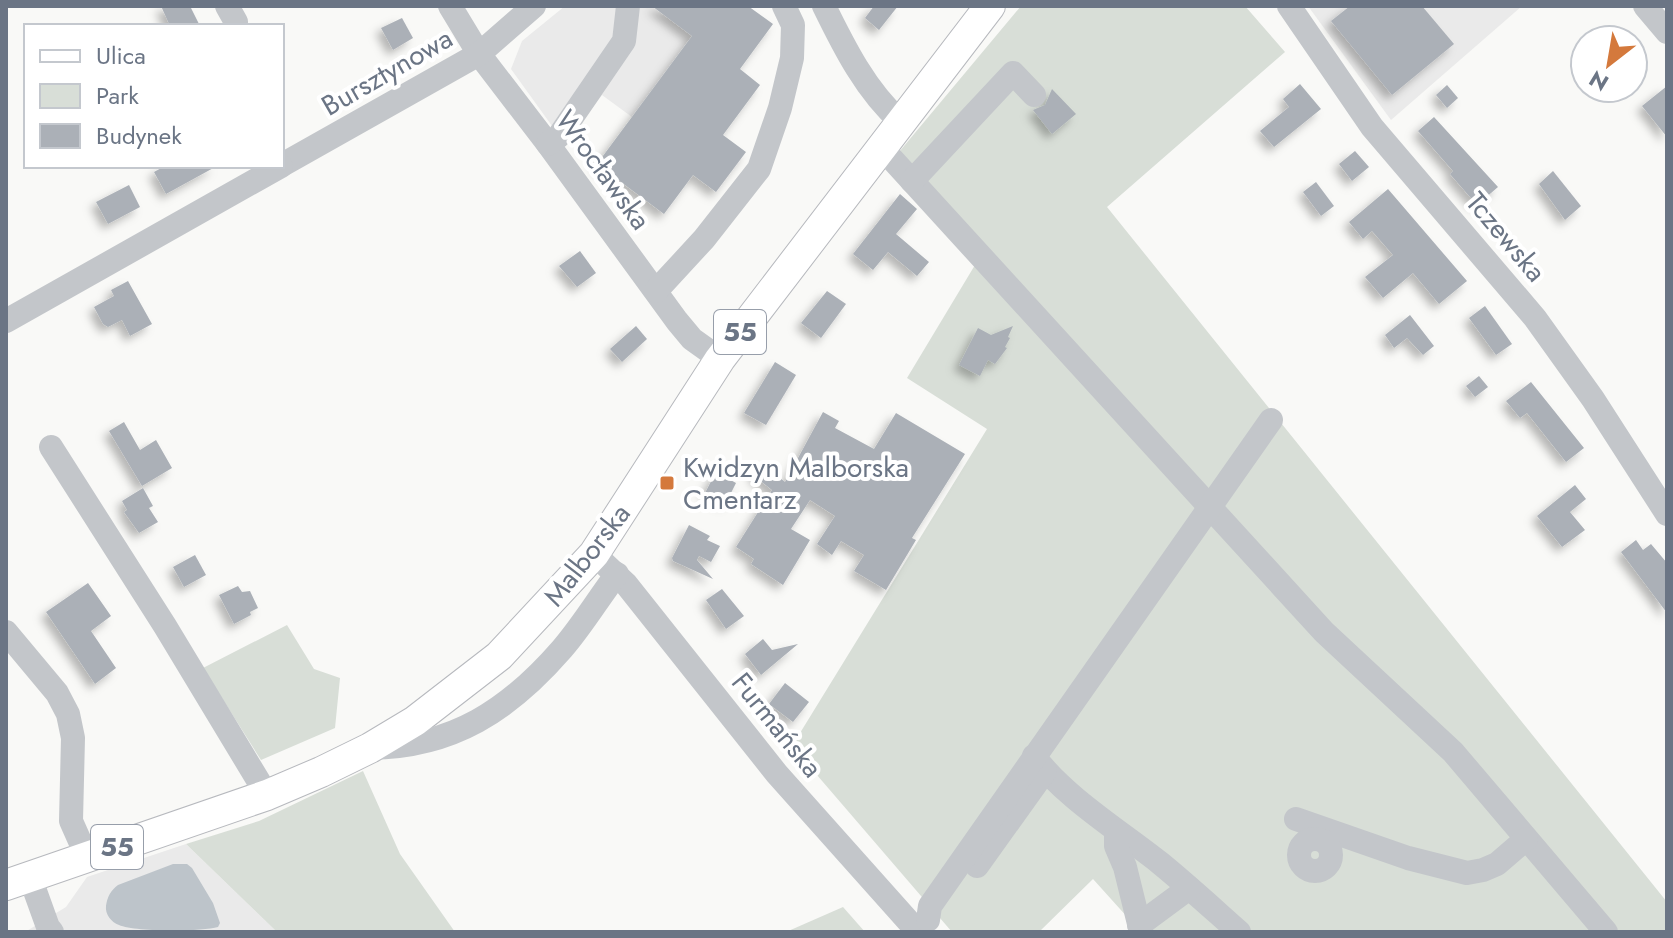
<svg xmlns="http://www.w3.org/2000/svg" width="1673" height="938" font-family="Jost,sans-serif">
	<defs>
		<filter id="shadow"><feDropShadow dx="-5.5" dy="5.5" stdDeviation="4" flood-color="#0004"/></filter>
	</defs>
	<rect width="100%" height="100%" fill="#f9f9f7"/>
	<g fill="#eaeaea">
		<path d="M565,6H654L692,36L632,117L602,95L565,144L511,69L522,41Z"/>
		<path d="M1308,6H1522L1391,120Z"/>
		<path d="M186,844L277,932H25L66,907L87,877Z"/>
	</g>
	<g fill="#d8ded7">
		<path d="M1021,6H1245L1285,52L1107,207L1667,902V932H1133L1129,919L1093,879L1039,932H952L792,746L987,429L907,378L978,260L889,164Z"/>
		<path d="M287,625L314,669L340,678L335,728L261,760L203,668Z"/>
		<path d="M363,771L400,854L455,932H277L186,844L259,821Z"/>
		<path d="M843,907L865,932H786Z"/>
	</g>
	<path fill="#bdc4ca" d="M173,864H187L192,868L213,903L220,923L218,927C201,932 135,932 119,925C111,922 105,914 106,906C107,897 111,890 118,885Z"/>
	<g fill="#abb0b7" filter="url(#shadow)">
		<path d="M161,6H190L200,26H170Z"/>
		<path d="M652,6H748L773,24L740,69L760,85L723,135L746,152L716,192L693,175L664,214L597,164L692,36Z"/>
		<path d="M874,6H898L879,30L865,18Z"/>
		<path d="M1350,6H1422L1454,44L1392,95L1331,21Z"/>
		<path d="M402,18L413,38L393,50L381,28Z"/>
		<path d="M1300,84L1321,109L1274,147L1260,131L1289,107L1283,99Z"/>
		<path d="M1447,85L1458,98L1447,108L1436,95Z"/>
		<path d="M1667,86V137L1642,106Z"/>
		<path d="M1052,89L1076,114L1052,134L1033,110L1045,105Z"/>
		<path d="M1434,117L1498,187L1477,205L1450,174L1453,171L1418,131Z"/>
		<path d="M1355,151L1369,167L1352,181L1339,164Z"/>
		<path d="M165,166H217L166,194L154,172Z"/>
		<path d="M1553,171L1581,206L1565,220L1539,184Z"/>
		<path d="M1316,182L1334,206L1321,216L1303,192Z"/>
		<path d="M129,185L140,207L108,224L96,202Z"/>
		<path d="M1388,189L1467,281L1439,304L1413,273L1383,298L1365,277L1393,255L1372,231L1363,239L1349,222Z"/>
		<path d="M900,194L917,209L896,234L929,262L917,276L888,252L873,270L853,254Z"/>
		<path d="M580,251L596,273L577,287L559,266Z"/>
		<path d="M128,281L152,324L130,336L122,320L108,327L103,324L94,307L114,296L111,290Z"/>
		<path d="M827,291L846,304L821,338L801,323Z"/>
		<path d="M1485,306L1512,344L1496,355L1469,318Z"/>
		<path d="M1410,315L1434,346L1423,355L1407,338L1394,348L1385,335Z"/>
		<path d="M636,326L647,339L622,362L610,349Z"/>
		<path d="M1013,326L1008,337L1010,338L1005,347L1007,348L995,364L988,360L980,376L959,365L978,328L991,335Z"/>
		<path d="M775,362L796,375L766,425L744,413Z"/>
		<path d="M1479,376L1488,387L1475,397L1466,386Z"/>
		<path d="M1531,382L1584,448L1566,462L1527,413L1520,418L1506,401Z"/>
		<path d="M823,412L839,421L835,428L874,449L896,413L965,454L912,538L916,540L886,590L854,571L864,555L841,541L832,555L817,544L835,516L810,500L791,529L810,540L783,585L751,564L754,559L736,547L772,490L753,475L762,463L785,482Z"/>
		<path d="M124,422L140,450L156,440L172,468L142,486L109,431Z"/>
		<path d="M716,472L736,483L726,503L705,493Z"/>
		<path d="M1575,485L1586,499L1570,512L1585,530L1562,547L1537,516Z"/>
		<path d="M143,488L153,506L149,508L158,522L139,533L124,512L127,510L122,501Z"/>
		<path d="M689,525L710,536L707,540L720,546L711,562L699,556L697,560L713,579L673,561L672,558Z"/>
		<path d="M1636,540L1643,550L1651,544L1667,563V613L1621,552Z"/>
		<path d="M195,555L206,575L184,587L173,567Z"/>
		<path d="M88,583L111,616L91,631L116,668L95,684L46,612Z"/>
		<path d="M238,586L242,592L250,591L258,608L250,612L251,615L234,624L219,595Z"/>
		<path d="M722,589L744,616L726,629L706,600Z"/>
		<path d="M763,639L772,650L798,644L761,675L745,654Z"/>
		<path d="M785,683L809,702L793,722L769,704Z"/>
	</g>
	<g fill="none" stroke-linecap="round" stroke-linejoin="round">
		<defs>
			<path id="major" d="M6,885L267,795L321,772L370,748L415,721L499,656L594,554L720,359L990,6"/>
		</defs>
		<use href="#major" stroke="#b7b9be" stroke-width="32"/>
		<g stroke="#c3c6ca" stroke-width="24">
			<path d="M227,6L236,22"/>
			<path d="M450,6L479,54L548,144L677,321L692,339L720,359"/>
			<path d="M824,6C844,47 866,91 901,122"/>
			<path d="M1289,6L1372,127L1535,318L1593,399L1667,514"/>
			<path d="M1645,6L1667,32"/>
			<path d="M548,144L559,136L624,41L628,6"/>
			<path d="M881,147L1324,632L1453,752L1606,932"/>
			<path d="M282,165L479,54L534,6"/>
			<path d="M912,181L1013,73L1034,95"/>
			<path d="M656,291L704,239L759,169L780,108L792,58L793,25L784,6"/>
			<path d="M6,321L281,166"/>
			<path d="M51,447L165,626L267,795"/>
			<path d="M594,554L626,584L777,774L918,932"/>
			<path d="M6,632L57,693L68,714L73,738L71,821L87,857"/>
			<path d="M370,748C453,747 509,710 562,649C582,626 598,599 617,574"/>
			<path d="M1034,756C1063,796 1121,832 1160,863C1187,885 1213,909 1239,932"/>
			<path d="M1296,819L1408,858L1467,873L1483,870L1497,864L1526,839"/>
			<path d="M1116,831V846L1125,867L1141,932"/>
			<circle cx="1315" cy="855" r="16"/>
			<path d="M977,866L1045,771"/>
			<path d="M30,877L48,927L52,932"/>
			<path d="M928,920L930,906L1271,420"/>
			<path d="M1139,925L1189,888"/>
		</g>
		<use href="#major" stroke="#fff" stroke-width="30"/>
	</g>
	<rect fill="#d4793c" stroke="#fff" stroke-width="3" x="659" y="475" width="16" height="16" rx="4"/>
	<g text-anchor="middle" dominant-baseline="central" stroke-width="8" stroke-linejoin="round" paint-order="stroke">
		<g fill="#fff" stroke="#979eaa" stroke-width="2">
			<rect x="714" y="310" width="52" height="44" rx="6"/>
			<rect x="91" y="825" width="52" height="44" rx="6"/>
		</g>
		<g font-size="26" font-weight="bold" fill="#6b7585">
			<text x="740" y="332">55</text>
			<text x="117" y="847">55</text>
		</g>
		<g font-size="28" fill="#6b7585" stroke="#fff">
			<text transform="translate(387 72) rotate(-30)">Bursztynowa</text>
			<text transform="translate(603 170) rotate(54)">Wrocławska</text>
			<text transform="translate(1506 237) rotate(50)">Tczewska</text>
			<text transform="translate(587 555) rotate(-52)">Malborska</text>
			<text transform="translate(777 725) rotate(51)">Furmańska</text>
		</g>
		<g font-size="28" fill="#6b7585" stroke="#fff" text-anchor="start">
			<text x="683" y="467">Kwidzyn Malborska<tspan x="683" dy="32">Cmentarz</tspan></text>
		</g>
	</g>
	<rect width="1673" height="938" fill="none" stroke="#6b7585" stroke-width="16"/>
	<rect x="24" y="24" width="260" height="144" fill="#ffffff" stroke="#c4c8ce" stroke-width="2"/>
	<rect x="40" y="50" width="40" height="12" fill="#ffffff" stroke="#c4c8ce" stroke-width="2"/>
	<text x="96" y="64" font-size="24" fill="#6b7585">Ulica</text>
	<rect x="40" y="84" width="40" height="24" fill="#d8ded7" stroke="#c4c8ce" stroke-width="2"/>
	<text x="96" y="104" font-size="24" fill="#6b7585">Park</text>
	<rect x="40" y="124" width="40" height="24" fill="#abb0b7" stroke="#c4c8ce" stroke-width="2"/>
	<text x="96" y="144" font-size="24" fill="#6b7585">Budynek</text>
	<g transform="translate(1609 64) rotate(211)"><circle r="38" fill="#ffffff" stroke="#c4c8ce" stroke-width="2"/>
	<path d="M0-6L14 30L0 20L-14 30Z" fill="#d4793c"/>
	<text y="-12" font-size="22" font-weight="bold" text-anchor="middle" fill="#6b7585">N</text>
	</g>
</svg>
